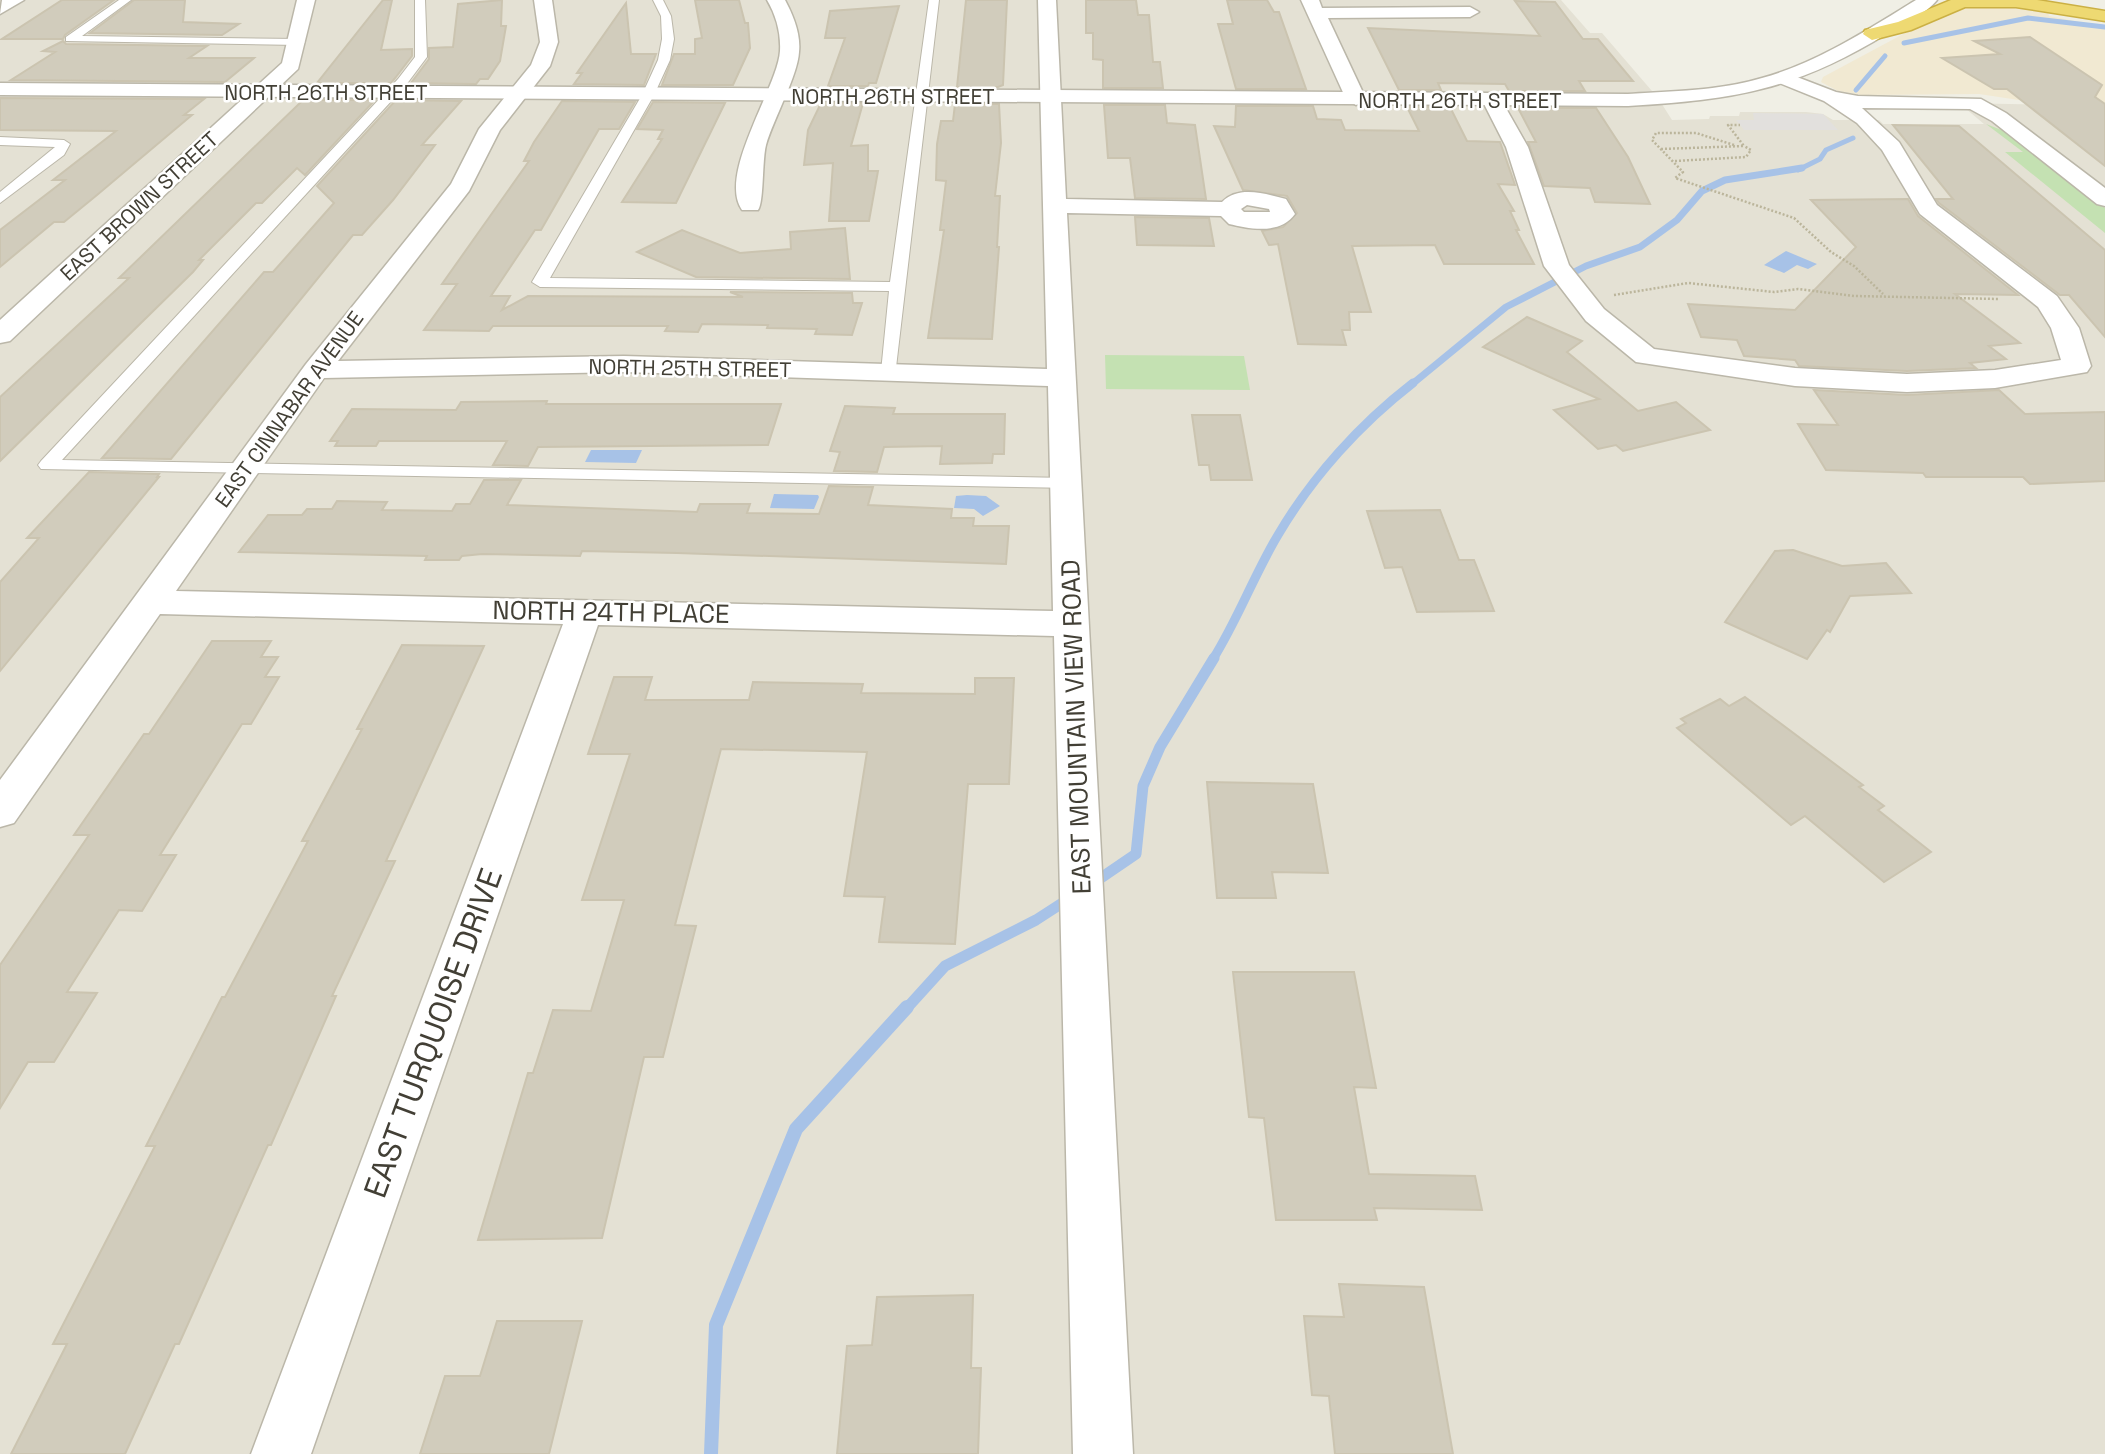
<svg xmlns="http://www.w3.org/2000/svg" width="2105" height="1454" font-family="'Space Grotesk',sans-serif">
	<rect width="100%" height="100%" fill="#f0efe5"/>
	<path fill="#e4e1d4" d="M0,0H1561L1590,33H1602L1658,98L1672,120L1709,119L1710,116H1739L1740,112H1806L1823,114L1833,120H1879L1883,124H1984L1959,103L2105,106V1454H0Z"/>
	<path fill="#f1e9d2" d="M1980,4L2047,9L2049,16L2105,27V103L2032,102L1979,94L1861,95L1838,91L1821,82L1823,77L1948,10Z"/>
	<g fill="#c4e1b2">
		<path d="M1986,124L2012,134L2105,208V233L2005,152H2023Z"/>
		<path d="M1105,355L1244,356L1250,390L1106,389Z"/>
	</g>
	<path fill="#e2e0dd" d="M1753,113L1823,114L1838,130H1744L1736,120H1754Z"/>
	<g fill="#a7c2e7">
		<path d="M1786,251L1817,264L1808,269L1797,265L1784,273L1764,265Z"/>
		<path d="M591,450H642L636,463L585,462Z"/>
		<path d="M774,494L818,495L819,497L814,509L770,508Z"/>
		<path d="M967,495L986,496L1000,506L983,516L974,509L954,508L956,496Z"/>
	</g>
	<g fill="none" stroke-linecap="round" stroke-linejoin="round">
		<g stroke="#a7c2e7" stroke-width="5">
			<path d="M1904,43L2028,18L2105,27"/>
			<path d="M1856,90L1885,56"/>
			<path d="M1798,170L1820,159L1826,150L1853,138"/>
		</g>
		<path stroke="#a7c2e7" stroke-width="7" d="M1411,385L1506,307L1586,266L1640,247L1677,220L1702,191L1725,180L1802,168"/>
		<path stroke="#a7c2e7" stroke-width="9" d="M1213,659C1238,619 1254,575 1278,535C1312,477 1360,424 1413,383"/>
		<g stroke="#a7c2e7" stroke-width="11">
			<path d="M1092,884L1136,854L1143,786L1160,747L1214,658"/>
			<path d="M906,1009L945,966L1036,920L1070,898"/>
		</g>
		<path stroke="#a7c2e7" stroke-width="14" d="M711,1454L716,1325L796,1129L907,1007"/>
	</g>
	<g fill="#d1ccbc" stroke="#cbc4b0" stroke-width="2">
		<path d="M62,0H114L65,35L63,39H2Z"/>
		<path d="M134,0H185L183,22L239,24L222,35L90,33Z"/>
		<path d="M383,0H392L381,50L412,49V56L396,77L391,83H317Z"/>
		<path d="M502,0L501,26H506L500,61L488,79H480L476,84L411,83L429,59V48L453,47L458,4Z"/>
		<path d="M695,0H739L745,23H748L750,48L733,85H662L674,54H695V39L702,38Z"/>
		<path d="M966,0H1007L1003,85L998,87H957Z"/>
		<path d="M1086,0H1136L1138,15H1149L1153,62H1160L1163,88H1103V60L1093,59V33H1086Z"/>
		<path d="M1227,0H1267L1274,12H1279L1306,89H1236L1218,24H1233Z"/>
		<path d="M1515,1L1555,2L1583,39H1598L1633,81H1579L1585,91H1509L1505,84L1438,83L1441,90H1399L1368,28L1540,36Z"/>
		<path d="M626,3L631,54H656L644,85L574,84L582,73H577Z"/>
		<path d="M899,6L876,83H869L868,86H828L845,38H825L830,11Z"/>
		<path d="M2030,37L2102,85L2095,97L2105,104V166L2007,89H1994L1942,58L2000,54L1974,41Z"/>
		<path d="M63,41L66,44L207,46L189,58H254L225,82L11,80L55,52L43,51Z"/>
		<path d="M0,98L204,99L184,115H192L97,195L64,222H54L0,267V230L65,180H53L116,131L0,130Z"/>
		<path d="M303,100H375L305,175L297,168L262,203H256L199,260H203L193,272L0,461V397L129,278H119Z"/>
		<path d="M396,100L461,101L422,145H435L393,200L362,235H353L171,459L102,458L264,272H273L334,203L317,186Z"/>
		<path d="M562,101L635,102L619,129H599L541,230H535L491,296H510L502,310L528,296L743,297L730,292L852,293L853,303H862L852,335L815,334L817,329L767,328L768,325L702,324L698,332L665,331L668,326H493L489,331L424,330L457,284H442L529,161H524L534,142Z"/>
		<path d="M653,102L725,103L676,203L622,202L662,139H658L663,130L637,129Z"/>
		<path d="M821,103H863L851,146L868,145V171H878L869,221H829L833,163L804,165L808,130Z"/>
		<path d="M955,104H999L1001,143L995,196H1000L997,247H999L992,339L928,338L944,230H940L946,181L936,180L937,144L941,121H953Z"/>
		<path d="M1104,105H1165L1167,123L1195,125L1206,199L1135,198L1130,158H1108Z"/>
		<path d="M1236,106H1313L1317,119L1341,120L1345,130L1419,131L1407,107H1450L1467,141L1500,142L1515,185L1498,184L1514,211H1510L1519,230H1516L1534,264H1444L1435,245L1352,246L1371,312H1349L1350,330H1342L1346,345L1298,344L1278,244L1269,245L1262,231L1283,227L1297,213L1287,196L1243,190L1214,126L1235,127Z"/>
		<path d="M1518,108H1596L1628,157L1650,204L1595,202L1590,188L1544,186L1528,142H1536Z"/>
		<path d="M1893,125L1959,126L2105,250V337L2069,295H2060L1939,203L1936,199H1953Z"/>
		<path d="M1908,199L1918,216L2018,295L1955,294L2020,343L1989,346L2006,359L1970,363L1976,368L1907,371L1799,366L1795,360L1744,356L1737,340L1701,337L1688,304L1795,310L1856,247L1811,200Z"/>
		<path d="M1135,217L1209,218L1214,246L1137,245Z"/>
		<path d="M845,228L850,279L696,277L637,252L682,230L740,253L791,249L790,232Z"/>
		<path d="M1527,317L1582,341L1567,352L1638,411L1676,402L1710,430L1623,451L1616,445L1598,449L1554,410L1599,399L1483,347Z"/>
		<path d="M1814,390L1907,395L1999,390L2025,414L2105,412V481L2030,484L2023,477H1926L1923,473L1826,470L1798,424L1838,425Z"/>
		<path d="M547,401L546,404H781L768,445L538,447L528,466L493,465L507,441H379L376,446H335L338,441H330L352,409L456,410L461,402Z"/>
		<path d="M845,406L895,408L893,414H1005L1004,454H993L992,463L940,464L942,446L884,447L877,472L834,471L840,452L830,451Z"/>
		<path d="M1192,415H1240L1252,480H1211L1209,465H1199Z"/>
		<path d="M89,472L159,474L157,477H159L0,671V582L39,538H27Z"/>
		<path d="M484,480H521L507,505L697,512L700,504H750L747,513L819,514L829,486L873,487L868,505L952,509L951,518H974L973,526H1009L1006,564L677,553L582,551L580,556L482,554L462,556L459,560H425L427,556L239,552L268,515H302L307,509H332L337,501L387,502L382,510L452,511L456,504H470Z"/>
		<path d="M1440,510L1459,560H1474L1494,611L1417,612L1402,567L1385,568L1367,511Z"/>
		<path d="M1793,550L1842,566L1886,563L1911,593L1850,596L1830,632L1827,630L1807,659L1725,622L1775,551Z"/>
		<path d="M212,641H271L261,657H278L265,677H279L251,724H242L160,855H176L142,911L119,910L67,992L97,993L54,1062H28L0,1108V965L89,835H74L144,734H149Z"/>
		<path d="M402,645L484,646L386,861H395L332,996H336L271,1145H268L179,1344H175L125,1454H11L67,1344H53L155,1146H146L222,997H225L308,841H302L362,729H357Z"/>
		<path d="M614,677H652L645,700H749L753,682L863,684L861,693L975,694V678H1014L1009,784H968L955,944L879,942L885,897L844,896L867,752L721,749L675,925L696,926L663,1057H644L602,1238L478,1240L528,1073H533L553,1010L591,1011L624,900H582L630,754H588Z"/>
		<path d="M1745,697L1863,785L1859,787L1884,806L1878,810L1931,852L1884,882L1805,816L1791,825L1677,728L1686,723L1681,719L1720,699L1729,706Z"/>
		<path d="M1207,782L1313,784L1328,873L1272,872L1276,898H1217Z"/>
		<path d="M1233,972H1354L1376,1088L1354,1087L1369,1174L1475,1176L1482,1210L1374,1208L1377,1220H1276L1264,1118L1249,1117Z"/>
		<path d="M1339,1284L1424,1287L1453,1454H1335L1329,1396L1312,1395L1304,1316L1344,1317Z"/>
		<path d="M973,1295L971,1368H981L978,1454H837L847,1346L872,1345L877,1297Z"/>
		<path d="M497,1321H582L549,1454H420L445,1376H480Z"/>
	</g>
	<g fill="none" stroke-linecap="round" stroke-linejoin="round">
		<defs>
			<g id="service">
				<path d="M119,0H131L82,36L299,39L305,42L299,45L66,41V37Z"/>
				<path d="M415,0H425L427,57L406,85L62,460L1067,478L1076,484L1074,488L41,469L38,465L41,461L398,79L415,57Z"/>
				<path d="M653,0H663L671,16L674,39L670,60L654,95L550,278L890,282L929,0H939L895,376L889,377L881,372L889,291L540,287L532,282L642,95L658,60L662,39L661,16Z"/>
				<path d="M0,137L64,140L70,144L64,155L0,203V192L55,147L0,145Z"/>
			</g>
			<g id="minor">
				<path d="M2,0H24L0,14Z"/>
				<path d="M297,0H315L298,69L10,341L0,343V320L282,63Z"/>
				<path d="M534,0H552L558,42L550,66L500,130L469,191L338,361L624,356L1047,369L1038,0H1056L1066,199L1222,202C1239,185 1265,194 1286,199L1295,214C1280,235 1250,229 1229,224L1221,216L1067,213L1133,1454H1073L1054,636L598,625L311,1454H251L563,624L160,614L14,823L0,827V780L306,364L451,184L479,129L531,65L540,42ZM1247,205L1269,209L1270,212H1244L1241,209ZM624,372L1048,386L1053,611L176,591L324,378Z"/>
				<path d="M767,0H785C793,15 801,34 799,52C798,75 773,120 766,145C762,160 764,202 758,210H742C717,174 778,87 780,51C781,33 776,15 767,0Z"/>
				<path d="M1301,0H1319L1322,8L1470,7L1479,12L1470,17L1328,18L1366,99L1356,105L1346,99Z"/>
				<path d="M1784,72L1836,92L1858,96L1981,99L2006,113L2105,188V206L2097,204L1992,121L1970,109L1862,108L1899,142L1937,205L2057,296L2079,328L2091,366L2087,372L1995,388L1907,392L1795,386L1636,362L1586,321L1544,266L1506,147L1482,100L1485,96H1499L1528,147L1569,265L1604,309L1654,349L1795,368L1907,374L1995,370L2061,360L2051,328L2038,307L1920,214L1882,150L1857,123L1824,101L1777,82L1774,78Z"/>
			</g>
			<path id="tertiary" d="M1916,0H1937C1926,14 1903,23 1888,33C1795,90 1735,100 1628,106L0,95V83L1628,94C1672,91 1719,91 1762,78C1817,63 1867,30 1916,0Z"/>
			<path id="motorway" d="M1951,0H2037L2105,11V21L2016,7H1965L1911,30L1872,40L1863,34L1865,30L1898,22Z"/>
		</defs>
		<use href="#service" stroke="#bbb7a9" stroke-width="2"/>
		<use href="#minor" stroke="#bbb7a9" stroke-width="3"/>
		<use href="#tertiary" stroke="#bbb7a9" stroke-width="3"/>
		<use href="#motorway" stroke="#cbb044" stroke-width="3"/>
		<g stroke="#bbb59b" stroke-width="2.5" stroke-dasharray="2 2" stroke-linecap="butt">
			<path d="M1734,145L1696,133H1656L1652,140L1683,172L1675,178L1794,218L1831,252L1854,266L1883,294"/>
			<path d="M1661,149L1744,146L1728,125H1740"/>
			<path d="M1675,161L1746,157L1751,150L1744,146"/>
			<path d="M1614,295L1688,283L1774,292L1798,289L1854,296L1998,299"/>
		</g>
		<use href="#service" fill="#fff" fill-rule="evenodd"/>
		<use href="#minor" fill="#fff" fill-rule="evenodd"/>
		<use href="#tertiary" fill="#fff" fill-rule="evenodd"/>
		<use href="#motorway" fill="#eed972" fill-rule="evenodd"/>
	</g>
	<g text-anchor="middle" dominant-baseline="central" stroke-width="5" stroke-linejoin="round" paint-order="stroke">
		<g font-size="21" fill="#423f35" stroke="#fff">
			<text x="326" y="92">NORTH 26TH STREET</text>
			<text x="893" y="96">NORTH 26TH STREET</text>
			<text x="1460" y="100">NORTH 26TH STREET</text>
			<text transform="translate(139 206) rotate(-43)">EAST BROWN STREET</text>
			<text transform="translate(690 368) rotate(1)">NORTH 25TH STREET</text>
			<text transform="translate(289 409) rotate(-54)">EAST CINNABAR AVENUE</text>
		</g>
		<g font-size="26" fill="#423f35" stroke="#fff">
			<text transform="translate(611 612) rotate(1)">NORTH 24TH PLACE</text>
			<text transform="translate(1076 727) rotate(-92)">EAST MOUNTAIN VIEW ROAD</text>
		</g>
		<g font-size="32" fill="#423f35" stroke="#fff">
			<text transform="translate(433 1033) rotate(-70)">EAST TURQUOISE DRIVE</text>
		</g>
	</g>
</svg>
